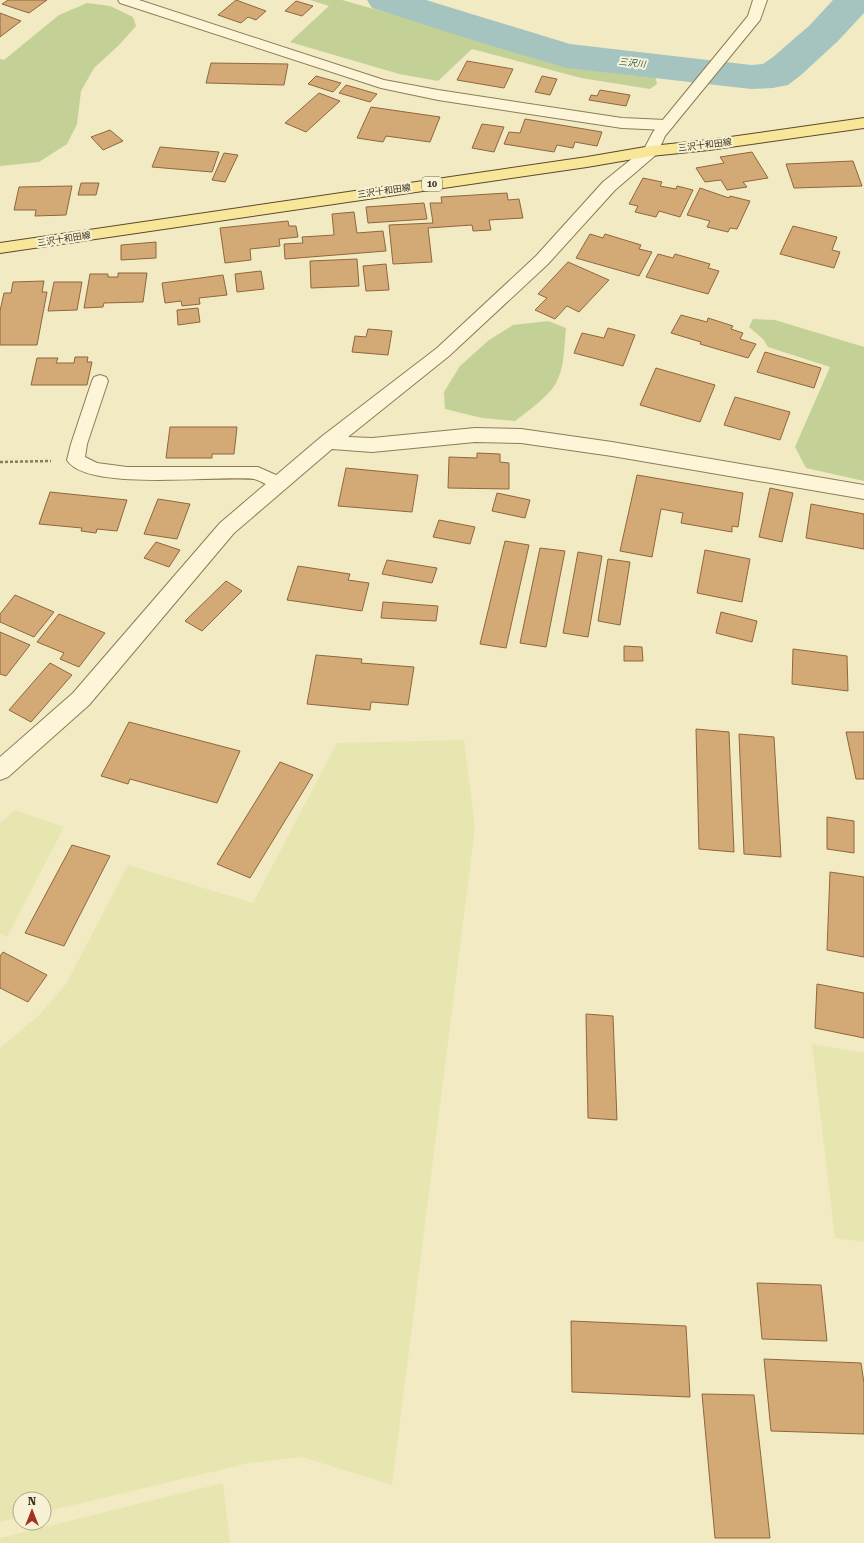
<svg xmlns="http://www.w3.org/2000/svg" width="864" height="1543" font-family="'Roboto Serif','Noto Sans JP',serif">
	<rect width="100%" height="100%" fill="#f2eac3"/>
	<g fill="#e8e6b0">
		<path d="M464,740L475,828L392,1485L302,1457L249,1463L44,1512V1499H20V1517L0,1522V1048L38,1016L66,984L128,865L253,903L337,743Z"/>
		<path d="M15,810L64,827L7,937L0,933V823Z"/>
		<path d="M812,1044L864,1053V1242L835,1238Z"/>
		<path d="M223,1483L230,1543H0V1538Z"/>
	</g>
	<g fill="#c3d196">
		<path d="M310,0H342L577,66L655,76L657,84L650,89L581,78L472,49L438,81L399,74L290,42L329,6Z"/>
		<path d="M87,3L110,6L133,17L136,26L119,45L94,68L81,91L77,124L67,144L39,162L0,166V59L4,60L59,15Z"/>
		<path d="M753,319L775,320L864,347V481L806,468L795,447L830,367L768,347L763,339L749,327Z"/>
		<path d="M548,321L566,328C564,346 565,367 556,383C549,396 527,412 515,421L482,418L445,409L444,392L460,366L489,340L513,325Z"/>
	</g>
	<g fill="none" stroke-linecap="round" stroke-linejoin="round">
		<path fill="#a6c4bf" fill-rule="evenodd" d="M367,0H426L570,44L751,65L763,64L773,57L810,25L833,0H864V13L838,41L801,75L788,85L773,88L751,89L567,68L485,44L372,8Z"/>
	</g>
	<g fill="#d3a976" stroke="#8f673c">
		<path d="M8,0H47L29,13L2,4Z"/>
		<path d="M236,0L266,11L256,20L248,17L241,23L218,15Z"/>
		<path d="M296,1L313,6L302,16L285,11Z"/>
		<path d="M0,13L21,21L0,37Z"/>
		<path d="M467,61L513,69L504,88L457,80Z"/>
		<path d="M211,63L288,64L284,85L206,83Z"/>
		<path d="M316,76L341,83L333,92L308,84Z"/>
		<path d="M542,76L557,79L550,95L535,92Z"/>
		<path d="M346,85L377,94L370,102L339,93Z"/>
		<path d="M600,90L630,95L626,106L589,100L591,95L597,96Z"/>
		<path d="M319,93L340,101L306,132L285,123Z"/>
		<path d="M371,107L440,117L430,142L386,136L383,142L357,138Z"/>
		<path d="M525,119L602,132L597,146L575,142L573,148L557,145L554,152L504,144L509,132L520,133Z"/>
		<path d="M482,124L504,127L494,152L472,148Z"/>
		<path d="M110,130L123,141L103,150L91,137Z"/>
		<path d="M160,147L219,152L212,172L152,167Z"/>
		<path d="M752,152L768,178L743,182L747,187L727,190L721,180L705,182L696,168L724,163L720,157Z"/>
		<path d="M224,153L238,155L225,182L212,180Z"/>
		<path d="M853,161L862,186L794,188L786,164Z"/>
		<path d="M643,178L662,182L660,186L676,189L677,186L693,190L680,217L659,211L656,217L635,212L638,206L629,204Z"/>
		<path d="M81,183H99L96,195H78Z"/>
		<path d="M72,186L66,215L35,216L36,210H14L19,187Z"/>
		<path d="M700,188L729,198L730,196L750,201L737,229L730,228L728,232L707,227L710,221L687,215Z"/>
		<path d="M507,193L508,200L519,199L523,218L489,220L491,230L473,231L472,225L428,228L432,262L393,264L389,225L433,223L430,203H442L441,197Z"/>
		<path d="M424,203L427,219L368,223L366,207Z"/>
		<path d="M354,212L357,233L383,231L386,251L285,259L284,244L303,243L302,237L334,235L332,214Z"/>
		<path d="M288,221L289,226H296L298,237L279,239L280,246L250,249L251,260L225,263L220,228Z"/>
		<path d="M793,226L837,237L832,250L840,252L834,268L780,254Z"/>
		<path d="M590,234L603,238L605,234L641,245L639,249L652,252L639,276L576,258Z"/>
		<path d="M156,242V258L121,260V245Z"/>
		<path d="M658,254L673,258L675,254L710,264L708,268L719,271L708,294L646,277Z"/>
		<path d="M357,259L359,286L311,288L310,261Z"/>
		<path d="M568,262L609,280L579,312L567,306L555,319L535,310L547,298L538,294Z"/>
		<path d="M386,264L389,290L366,291L363,266Z"/>
		<path d="M261,271L264,289L237,292L235,274Z"/>
		<path d="M118,273H147L143,302L104,303L103,307L84,308L90,274H108V277H118Z"/>
		<path d="M223,275L227,295L199,298L200,304L182,306L181,301L165,303L162,283Z"/>
		<path d="M44,281L42,292H47L37,345H0V311L4,293H11L13,282Z"/>
		<path d="M54,282H82L77,310L48,311Z"/>
		<path d="M198,308L200,322L178,325L177,310Z"/>
		<path d="M681,315L707,322L708,318L733,326L731,329L743,333L740,339L756,344L748,358L700,344L701,342L671,333Z"/>
		<path d="M608,328L635,335L623,366L574,353L582,333L604,338Z"/>
		<path d="M368,329L392,331L388,355L352,352L355,336L366,337Z"/>
		<path d="M765,352L821,368L814,388L757,372Z"/>
		<path d="M75,357H88L87,362H92L87,385H31L37,358H58L56,363H74Z"/>
		<path d="M656,368L715,385L700,422L640,405Z"/>
		<path d="M735,397L790,412L780,440L724,425Z"/>
		<path d="M170,427H237L234,454H212V458H166Z"/>
		<path d="M477,453L500,454V462L509,463V489L448,488L449,457L477,458Z"/>
		<path d="M346,468L418,475L412,512L338,506Z"/>
		<path d="M637,475L743,493L738,527L732,526V532L681,523L683,513L661,509L652,557L620,551Z"/>
		<path d="M770,488L793,493L782,542L759,537Z"/>
		<path d="M50,492L127,500L117,531L97,529L96,533L81,531L82,528L39,524Z"/>
		<path d="M497,493L530,500L525,518L492,511Z"/>
		<path d="M158,499L190,504L177,539L144,534Z"/>
		<path d="M811,504L864,514V549L806,538Z"/>
		<path d="M439,520L475,527L470,544L433,537Z"/>
		<path d="M505,541L529,545L506,648L480,644Z"/>
		<path d="M156,542L180,550L169,567L144,558Z"/>
		<path d="M540,548L565,551L546,647L520,643Z"/>
		<path d="M705,550L750,559L742,602L697,593Z"/>
		<path d="M578,552L602,556L588,637L563,633Z"/>
		<path d="M608,559L630,562L620,625L598,621Z"/>
		<path d="M387,560L437,568L432,583L382,574Z"/>
		<path d="M298,566L350,574L348,580L369,583L362,611L287,600Z"/>
		<path d="M226,581L242,591L202,631L185,621Z"/>
		<path d="M15,595L54,612L34,637L0,622V614Z"/>
		<path d="M383,602L438,606L436,621L381,618Z"/>
		<path d="M721,612L757,621L752,642L716,633Z"/>
		<path d="M59,614L105,633L79,667L60,659L64,653L37,642Z"/>
		<path d="M0,632L30,645L6,676L0,674Z"/>
		<path d="M624,646L642,647L643,661H624Z"/>
		<path d="M793,649L847,656L848,691L792,684Z"/>
		<path d="M316,655L362,659L361,663L414,667L408,705L371,702L370,710L307,704Z"/>
		<path d="M50,663L72,675L31,722L9,710Z"/>
		<path d="M129,722L240,751L217,803L130,779L128,784L101,776Z"/>
		<path d="M696,729L729,732L734,852L699,849Z"/>
		<path d="M846,732H864V779H856Z"/>
		<path d="M739,734L774,737L781,857L744,854Z"/>
		<path d="M280,762L313,775L250,878L217,864Z"/>
		<path d="M827,817L854,821V853L827,849Z"/>
		<path d="M72,845L110,856L64,946L25,933Z"/>
		<path d="M830,872L864,877V957L827,950Z"/>
		<path d="M3,952L47,975L28,1002L0,988V956Z"/>
		<path d="M817,984L864,993V1038L815,1028Z"/>
		<path d="M586,1014L613,1016L617,1120L588,1118Z"/>
		<path d="M757,1283L821,1285L827,1341L762,1339Z"/>
		<path d="M571,1321L686,1326L690,1397L572,1392Z"/>
		<path d="M764,1359L861,1363L864,1383V1434L771,1431Z"/>
		<path d="M702,1394L754,1395L770,1538H715Z"/>
	</g>
	<g fill="none" stroke-linecap="round" stroke-linejoin="round">
		<defs>
			<path id="service" d="M100,375L106,377L108,381L87,444L85,457L97,463L127,467H258L285,479L288,484L285,489L279,490C271,488 262,481 254,479C218,475 86,492 67,460L71,444L92,381L94,377Z"/>
			<g id="minor">
				<path d="M118,0H139L384,80L438,90L622,118L666,120L671,122L674,125L671,128L666,130L622,128L438,100L381,88L120,3Z"/>
				<path d="M651,146L657,148L659,151L657,154L615,190L548,264L449,356L348,437L372,438L475,428L521,429L612,442L864,485V499L612,456L521,443L475,442L372,452L332,449L234,533L89,705L8,777L0,780V757L73,693L220,523L321,437L437,348L536,256L603,182L645,148Z"/>
			</g>
			<path id="tertiary" d="M753,0H767L760,20L665,136L657,154L651,156L645,154L643,151L653,132L748,16Z"/>
			<path id="primary" d="M864,118V128L709,150L651,156L587,167L0,253V243L587,157L651,146L709,140Z"/>
		</defs>
		<use href="#service" stroke="#8e7c58" stroke-width="2"/>
		<use href="#minor" stroke="#8e7c58" stroke-width="2"/>
		<use href="#tertiary" stroke="#8e7c58" stroke-width="2"/>
		<use href="#primary" stroke="#5c482d" stroke-width="2"/>
		<path stroke="#8e7c58" stroke-width="2.5" stroke-dasharray="3 2" stroke-linecap="butt" d="M0,462L51,461"/>
		<use href="#service" fill="#fcf5d8" fill-rule="evenodd"/>
		<use href="#minor" fill="#fcf5d8" fill-rule="evenodd"/>
		<use href="#tertiary" fill="#fcf5d8" fill-rule="evenodd"/>
		<use href="#primary" fill="#f8e699" fill-rule="evenodd"/>
	</g>
	<g text-anchor="middle" dominant-baseline="central" stroke-width="4" stroke-linejoin="round" paint-order="stroke">
		<g font-size="9" font-style="italic" fill="#2b5b5e" stroke="#f8f2d4">
			<text transform="translate(632 63) rotate(6)">三沢川</text>
		</g>
		<g font-size="9" fill="#3d311d" stroke="#f8f2d4">
			<text transform="translate(705 145) rotate(-7)">三沢十和田線</text>
			<text transform="translate(384 191) rotate(-8)">三沢十和田線</text>
			<text transform="translate(64 239) rotate(-9)">三沢十和田線</text>
		</g>
		<rect fill="#f8f2d4" stroke="#756b54" stroke-width="1" x="422" y="177" width="20" height="14" rx="3"/>
		<g font-size="9" font-weight="bold" fill="#3d311d">
			<text x="432" y="184">10</text>
		</g>
	</g>
	<g transform="translate(32 1511)"><circle r="19" fill="#f8f2d4" stroke="#ada58b"/>
	<path d="M0-3L7 15L0 10L-7 15Z" fill="#a23223"/>
	<text y="-6" font-size="11" font-weight="bold" text-anchor="middle" fill="#3d311d">N</text>
	</g>
</svg>
